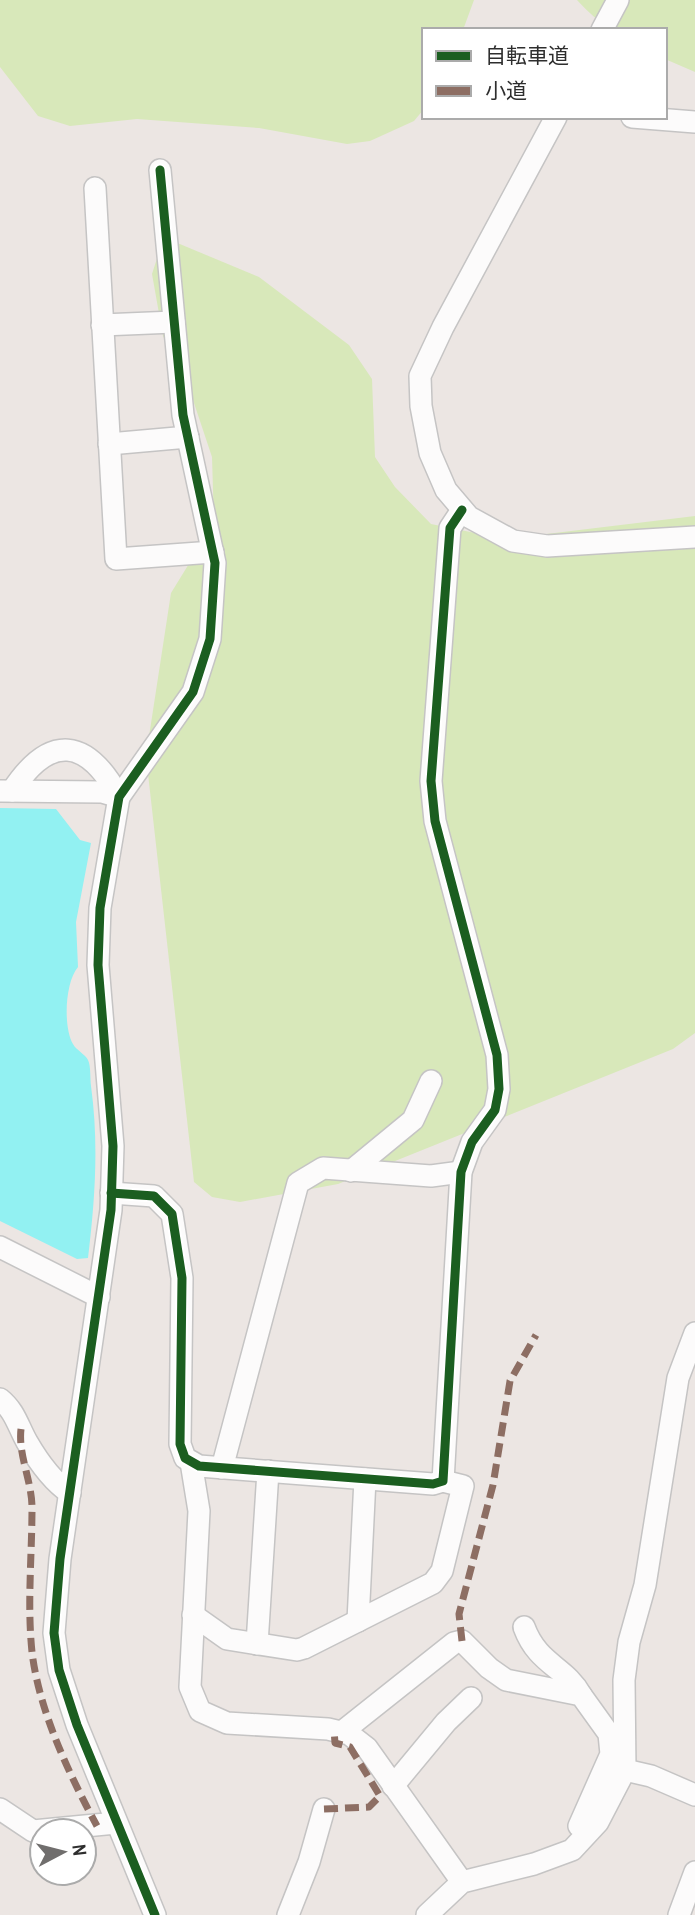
<svg xmlns="http://www.w3.org/2000/svg" width="695" height="1915" font-family="'Archivo Narrow','Noto Sans JP',sans-serif">
	<rect width="100%" height="100%" fill="#ece6e3"/>
	<g fill="#d8e8ba">
		<path d="M0,0H474L463,30H424V109L414,121L370,141L347,144L259,128L137,119L70,126L38,116L0,67Z"/>
		<path d="M577,0H695V72L665,59V30C619,30 610,36 577,0Z"/>
		<path d="M175,242L259,277L349,345L372,379L375,457L395,487L431,524L485,535H538L695,516V1033L673,1049L338,1184L240,1202L212,1197L194,1182L146,756L171,593L214,523L212,457L191,394L163,336L152,274L161,246Z"/>
	</g>
	<path fill="#92f1f2" d="M0,808L56,809L80,840L91,843L76,922L78,967C65,982 63,1027 73,1044C76,1050 85,1054 88,1060C91,1066 90,1079 91,1086C99,1144 95,1200 88,1258L77,1259L0,1221Z"/>
	<g fill="none" stroke-linecap="round" stroke-linejoin="round">
		<defs>
			<g id="minor">
				<path d="M602,30L618,0"/>
				<path d="M556,117L443,327L420,376L421,406L430,453L446,490L469,517L513,541L547,546L695,537"/>
				<path d="M632,117L695,122"/>
				<path d="M95,188L116,559L213,552"/>
				<path d="M102,325L174,322"/>
				<path d="M109,444L188,437"/>
				<path d="M0,791L102,792L119,797"/>
				<path d="M12,791C50,733 87,738 119,797"/>
				<path d="M351,1171L413,1120L431,1081"/>
				<path d="M111,1193L154,1196L172,1214L182,1278L180,1444L185,1458L199,1466L433,1484L443,1481L463,1486L442,1571L433,1583L304,1648L297,1650L227,1639L193,1615"/>
				<path d="M0,1247L99,1297"/>
				<path d="M0,1399C15,1411 18,1426 27,1442C38,1461 52,1481 70,1493"/>
				<path d="M191,1462L199,1511L190,1687L200,1711L227,1723L328,1729L349,1734L367,1748L462,1882"/>
				<path d="M222,1468L298,1183L323,1168L431,1176L461,1172"/>
				<path d="M443,1481L461,1172L472,1142L495,1110L499,1089L497,1055L435,821L431,781L450,528L462,510"/>
				<path d="M358,1621L365,1479"/>
				<path d="M524,1627C538,1665 565,1666 581,1695"/>
				<path d="M257,1644L268,1471"/>
				<path d="M342,1732L454,1643L462,1641L489,1668L506,1680L581,1695L609,1734L611,1754L579,1826"/>
				<path d="M625,1770L651,1776L695,1795"/>
				<path d="M393,1786L446,1722L471,1698"/>
				<path d="M0,1809L33,1831L116,1823"/>
				<path d="M155,1915L77,1725L59,1670L54,1633L60,1559L111,1210L113,1146L98,965L100,908L119,797L193,692L210,639L215,563L183,415L160,170"/>
				<path d="M288,1915L309,1862L324,1809"/>
				<path d="M427,1915L462,1882L534,1864L572,1850L598,1822L625,1770L624,1680L629,1642L645,1585L678,1378L695,1333"/>
				<path d="M679,1915L695,1872"/>
			</g>
		</defs>
		<use href="#minor" stroke="#c5c4c4" stroke-width="24"/>
		<use href="#minor" stroke="#fcfbfb" stroke-width="21"/>
		<g stroke="#8d6e63" stroke-width="7" stroke-dasharray="14 7" stroke-linecap="butt">
			<path d="M21,1429C18,1455 32,1481 32,1508C32,1555 27,1604 32,1652C39,1711 69,1774 97,1826"/>
			<path d="M462,1641L459,1614L493,1485L510,1381L536,1335"/>
			<path d="M324,1809L369,1807L380,1796L350,1747L335,1743L334,1730"/>
		</g>
		<defs>
			<g id="cycleway">
				<path d="M111,1193L154,1196L172,1214L182,1278L180,1444L185,1458L199,1466L433,1484L443,1481L461,1172L472,1142L495,1110L499,1089L497,1055L435,821L431,781L450,528L462,510"/>
				<path d="M155,1915L77,1725L59,1670L54,1633L60,1559L111,1210L113,1146L98,965L100,908L119,797L193,692L210,639L215,563L183,415L160,170"/>
			</g>
		</defs>
		<use href="#cycleway" stroke="#fff" stroke-width="13"/>
		<use href="#cycleway" stroke="#1b5e20" stroke-width="9"/>
	</g>
	<rect x="422" y="28" width="245" height="91" fill="#ffffff" stroke="#ababab" stroke-width="2"/>
	<rect x="436" y="51" width="35" height="10" fill="#1b5e20" stroke="#ababab" stroke-width="2"/>
	<text x="485" y="63" font-size="21" fill="#2e2e2e">自転車道</text>
	<rect x="436" y="86" width="35" height="10" fill="#8d6e63" stroke="#ababab" stroke-width="2"/>
	<text x="485" y="98" font-size="21" fill="#2e2e2e">小道</text>
	<g transform="translate(63 1852) rotate(83)"><circle r="33" fill="#ffffff" stroke="#ababab" stroke-width="2"/>
	<path d="M0-5L12 26L0 18L-12 26Z" fill="#706e6d"/>
	<text y="-10" font-size="19" font-weight="bold" text-anchor="middle" fill="#2e2e2e">N</text>
	</g>
</svg>
